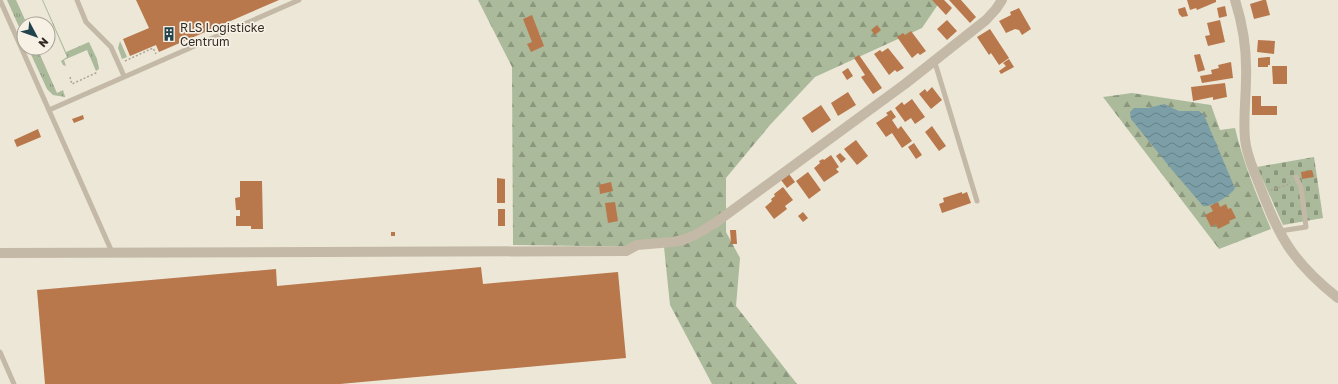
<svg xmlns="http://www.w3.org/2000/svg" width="1338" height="384" font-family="'Golos Text',sans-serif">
	<defs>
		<pattern id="grass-tufts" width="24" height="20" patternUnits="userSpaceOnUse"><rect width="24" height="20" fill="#aaba9a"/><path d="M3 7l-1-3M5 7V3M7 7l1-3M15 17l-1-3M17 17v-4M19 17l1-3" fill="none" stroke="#8b977d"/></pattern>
		<pattern id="forest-firs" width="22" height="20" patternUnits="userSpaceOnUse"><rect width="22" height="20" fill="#aaba9a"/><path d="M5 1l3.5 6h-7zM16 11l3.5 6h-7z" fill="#8b977d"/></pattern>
		<pattern id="cemetery-stones" width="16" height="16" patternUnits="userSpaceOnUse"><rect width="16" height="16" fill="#aaba9a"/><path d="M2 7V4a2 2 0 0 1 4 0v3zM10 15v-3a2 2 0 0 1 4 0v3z" fill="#8b977d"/></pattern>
		<pattern id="water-waves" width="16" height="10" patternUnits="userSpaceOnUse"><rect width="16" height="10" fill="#7b9ea7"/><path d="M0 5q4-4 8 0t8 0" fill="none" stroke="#658188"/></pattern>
	</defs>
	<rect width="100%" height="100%" fill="#ede7d8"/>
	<g fill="url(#grass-tufts)">
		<path d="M7,0H16L27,24H24V38Z"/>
		<path d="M42,0H43L66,52L89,42L97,59L99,69L96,71L87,50L64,60L66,66L63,65L61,61L67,57Z"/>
		<path d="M120,41L127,57L122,59L118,48Z"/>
		<path d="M28,48H37L57,93L63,90L65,97L53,95L47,89Z"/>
	</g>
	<g fill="url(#forest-firs)">
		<path d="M478,0H941L922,28L815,77L770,125L726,178V232L740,258L736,306L797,384H712L670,305L664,247L513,245L512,67Z"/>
		<path d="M1132,93L1211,105L1220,130L1235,128C1243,162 1257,196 1271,229L1219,249L1103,97Z"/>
	</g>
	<path fill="url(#cemetery-stones)" d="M1314,157L1323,218L1283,225L1257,167Z"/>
	<path fill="url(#water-waves)" d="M1164,104L1179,111H1199L1204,115L1234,186L1235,188C1232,195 1210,208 1203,206L1173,171L1131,119L1130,112L1134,108H1148Z"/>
	<g fill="#b8784c">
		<path d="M136,0H279L159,52L156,45L130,56L123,39L149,28Z"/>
		<path d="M932,0H944L952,8L946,15Z"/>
		<path d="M949,0H961L976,17L970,23Z"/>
		<path d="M1187,0H1216V2L1197,10L1196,8L1190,10Z"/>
		<path d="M1263,0H1266L1270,15L1254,19L1250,4Z"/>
		<path d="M1225,6L1227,16L1219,18L1217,8Z"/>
		<path d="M1185,7L1188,16L1182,17L1179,14L1178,9Z"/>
		<path d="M1019,8L1031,29L1022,35L1019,30L1015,29L1006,33L999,21L1011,15L1010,12Z"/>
		<path d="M532,15L544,46L531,52L527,44L532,42L523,19Z"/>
		<path d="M947,20L957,31L947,40L937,29Z"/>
		<path d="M1220,20L1225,42L1208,46L1205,36L1210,35L1207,23Z"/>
		<path d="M877,25L881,30L875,35L871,30Z"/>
		<path d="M990,29L1009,58L999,65L991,53L989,55L977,37Z"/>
		<path d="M911,31L926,51L920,55L918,53L912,58L897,37L903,33L905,35Z"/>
		<path d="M1258,40L1275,41L1274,54L1257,52Z"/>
		<path d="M888,48L904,68L897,72L895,70L889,75L874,54L880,50L882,52Z"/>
		<path d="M1200,54L1205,70L1198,72L1194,55Z"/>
		<path d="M859,55L882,88L873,94L861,77L865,75L854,58Z"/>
		<path d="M1268,57H1270V65H1268V67H1258V58Z"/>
		<path d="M1009,59L1014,67L1001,74L999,71L1006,66L1003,63Z"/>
		<path d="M1231,62L1233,78L1202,83L1200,76L1212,74L1211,70L1219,68L1218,65Z"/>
		<path d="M1272,66H1287V84H1273Z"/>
		<path d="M848,68L853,76L847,80L842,72Z"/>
		<path d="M1225,83L1227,97L1213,100V97L1193,101L1191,87Z"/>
		<path d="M932,87L942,100L931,109L919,94L925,89L927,92Z"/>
		<path d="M848,92L856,105L838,116L831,103Z"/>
		<path d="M1252,96H1261V106H1277V115H1252Z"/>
		<path d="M912,99L925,117L915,124L911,118L905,122L895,108L902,102L904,105Z"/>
		<path d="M821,105L831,120L812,133L802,118Z"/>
		<path d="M891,110L896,117L892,120L898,129L901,126L912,141L902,148L892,133L886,137L876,123L888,115L886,113Z"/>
		<path d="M83,115L84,119L74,123L72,119Z"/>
		<path d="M932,126L946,146L939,151L925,132Z"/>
		<path d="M38,129L41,137L17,147L14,140Z"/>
		<path d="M856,140L868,156L857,165L844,149Z"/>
		<path d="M914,143L922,155L916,159L908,147Z"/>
		<path d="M840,153L846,159L841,163L836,156Z"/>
		<path d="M831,155L839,167L836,169L839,172L824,182L814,168L820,163L819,161L823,159L824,160Z"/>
		<path d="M1312,170L1314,177L1302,179L1301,172Z"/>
		<path d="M808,172L821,190L809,199L796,181Z"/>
		<path d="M789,174L795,182L787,188L781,180Z"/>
		<path d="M497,178L505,179V203H497Z"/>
		<path d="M240,181H262L263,229H251V226H236V216H240V210H236L235,198L240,197Z"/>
		<path d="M611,182L613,191L600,194L599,185Z"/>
		<path d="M783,187L793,200L785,206L787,209L774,219L765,207L772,201L771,199L775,196L774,194Z"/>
		<path d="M962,192V194L967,192L971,203L942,213L939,204L944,202L943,198Z"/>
		<path d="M615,202L618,221L608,223L605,203Z"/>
		<path d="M1218,202L1220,207L1226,204L1228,209L1231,208L1236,218L1229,221L1230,223L1218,229L1216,224L1211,227L1205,215L1213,211L1210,206Z"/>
		<rect x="498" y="209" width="7" height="17"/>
		<path d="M803,212L808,218L803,222L798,216Z"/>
		<path d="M730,230H736L737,244H731Z"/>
		<rect x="391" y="232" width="4" height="4"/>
		<path d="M481,267L483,284L618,272L626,358L340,384H45L37,290L276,269L277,286Z"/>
	</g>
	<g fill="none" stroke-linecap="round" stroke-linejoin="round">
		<g stroke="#afa391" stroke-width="1.5" stroke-dasharray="2 2" stroke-linecap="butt">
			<path d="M125,61L153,48L156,54"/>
			<path d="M70,77L72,84L98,72"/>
			<path d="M1271,190L1287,185L1290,182"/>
		</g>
		<g stroke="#c4b9a6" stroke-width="5">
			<path d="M0,0L112,252"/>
			<path d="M77,0L86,22L111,47L124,76"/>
			<path d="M933,62L936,66L977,201"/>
			<path d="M49,110L299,0"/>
			<path d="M1280,231L1306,227L1301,187L1296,177"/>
			<path d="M0,352L14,384"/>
		</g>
		<path stroke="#c4b9a6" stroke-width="10" d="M0,253L626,251L637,245L673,242L683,240L695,235L715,223L905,84L986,20L996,9L1002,0"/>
		<path stroke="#c4b9a6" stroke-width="10" d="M1235,0C1243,25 1247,52 1246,78C1246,99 1243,118 1245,139C1246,153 1252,166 1257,179C1266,202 1275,226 1288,246C1301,266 1319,283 1338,298"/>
	</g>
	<defs>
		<symbol id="building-bare" viewBox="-9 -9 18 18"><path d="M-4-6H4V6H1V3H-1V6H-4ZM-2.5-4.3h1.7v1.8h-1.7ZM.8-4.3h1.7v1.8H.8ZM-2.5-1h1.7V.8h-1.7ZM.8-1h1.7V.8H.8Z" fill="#21434d" stroke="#f6f1e4" stroke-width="2.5" paint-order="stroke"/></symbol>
	</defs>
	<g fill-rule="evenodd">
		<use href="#building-bare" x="159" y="24" width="20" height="20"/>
	</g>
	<g text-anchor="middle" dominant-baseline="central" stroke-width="3.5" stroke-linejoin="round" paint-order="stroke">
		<g font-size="12" fill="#312b26" stroke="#f6f1e4" text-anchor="start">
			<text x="180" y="27">RLS Logisticke<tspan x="180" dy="14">Centrum</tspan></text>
		</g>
	</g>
	<g transform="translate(36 36) rotate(131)"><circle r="19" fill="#f6f1e4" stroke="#a7a298"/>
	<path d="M0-3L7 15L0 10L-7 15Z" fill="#21434d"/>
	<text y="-6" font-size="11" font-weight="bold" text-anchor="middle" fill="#312b26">N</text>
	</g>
</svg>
